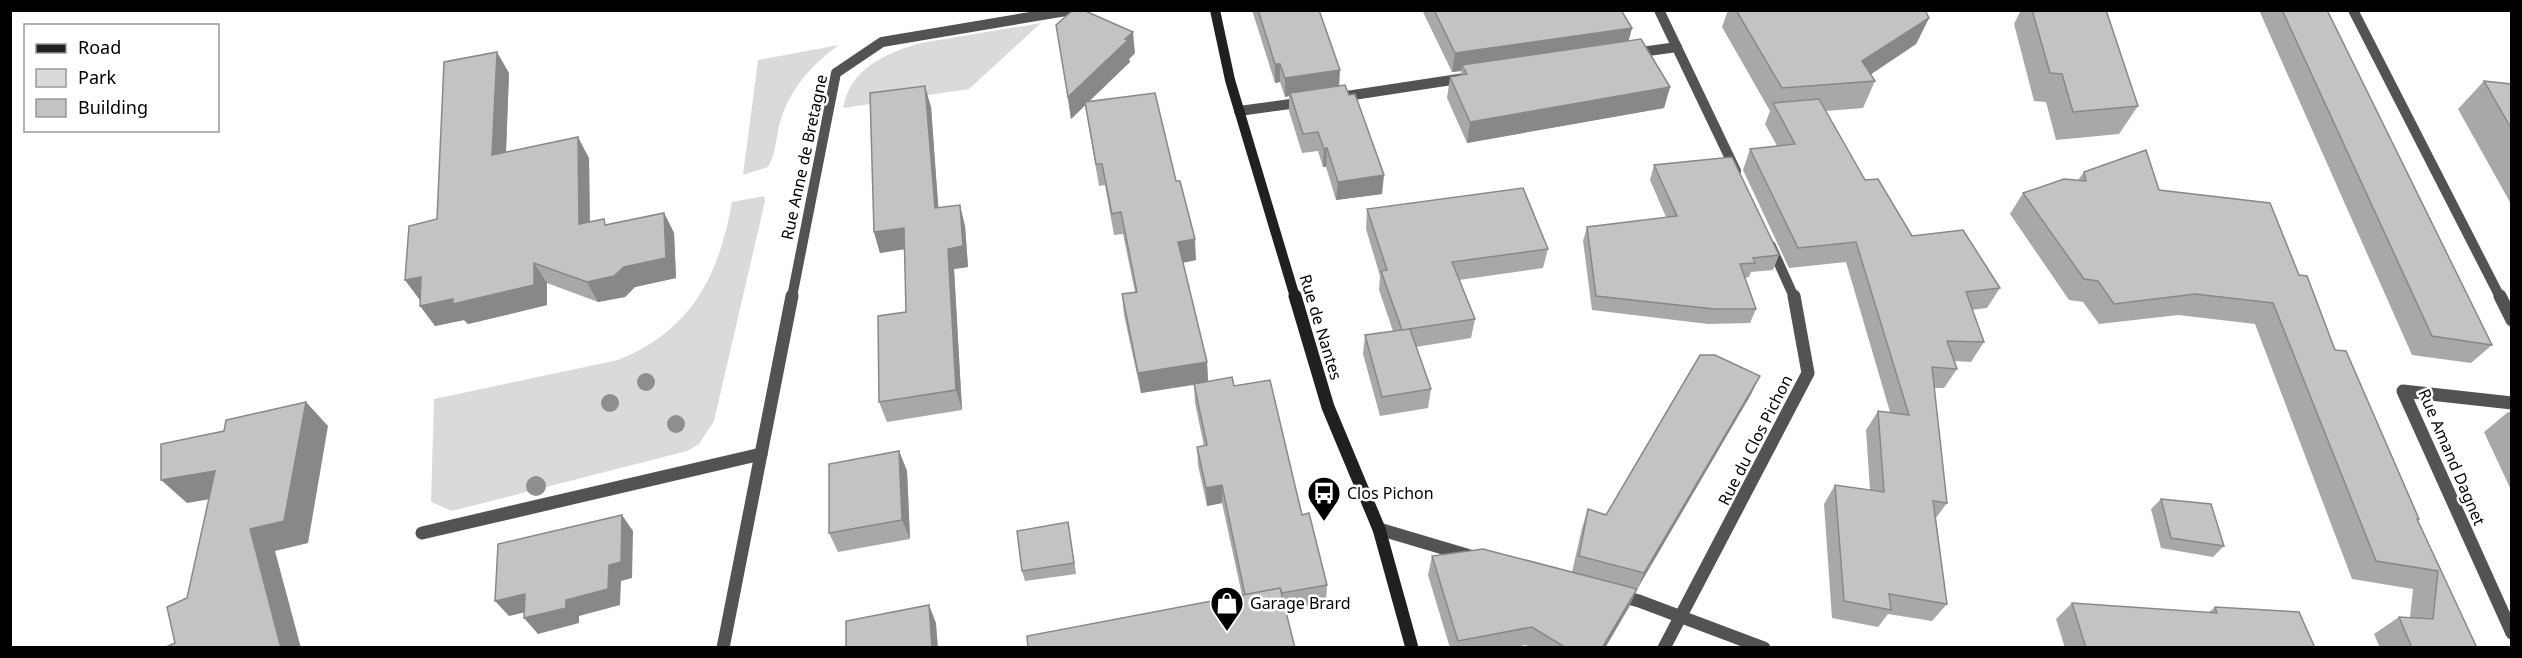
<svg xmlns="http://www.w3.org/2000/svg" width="2522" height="658" font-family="'Noto Sans',sans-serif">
	<rect width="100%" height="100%" fill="#fff"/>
	<g fill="#dadada">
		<path d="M1041,23L969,89L843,108C850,68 886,53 921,43Z"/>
		<path d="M839,45C810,66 788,91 779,126C776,140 775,155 768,167L743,175L758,60Z"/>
		<path d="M764,196L765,201L714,421L699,444L687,451L452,511L431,502L434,399L618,360C691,331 719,276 732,202Z"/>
	</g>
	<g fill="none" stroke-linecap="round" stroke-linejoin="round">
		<g stroke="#535353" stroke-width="10">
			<path d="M1659,10L1736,171"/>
			<path d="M2353,10L2500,297"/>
			<path d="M1634,53L1677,47"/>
			<path d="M1340,97L1465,78"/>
			<path d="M1239,111L1305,102"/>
			<path d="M1771,246L1794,297"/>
			<path d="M792,297L836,73L882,42L1072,10"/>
		</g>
		<g stroke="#535353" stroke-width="13">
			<path d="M2500,296L2512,320"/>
			<path d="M2512,403L2403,391L2512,633"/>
			<path d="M1379,529L1470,556"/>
			<path d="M422,533L761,454"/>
			<path d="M1617,595L1639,601L1764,648"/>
			<path d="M723,648L792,296"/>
			<path d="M1664,648L1808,373L1794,296"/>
		</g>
		<path stroke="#202020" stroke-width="10" d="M1215,10L1230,80L1295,297"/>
		<path stroke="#202020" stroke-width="13" d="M1295,296L1328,407L1379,529L1412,648"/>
	</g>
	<g fill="#8e8e8e">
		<circle cx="646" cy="382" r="9"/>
		<circle cx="610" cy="403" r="9"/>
		<circle cx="676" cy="424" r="9"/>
		<circle cx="536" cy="486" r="10"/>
	</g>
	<g fill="#a8a8a8">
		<path d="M1252,10H1319L1339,85L1382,194L1336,200L1326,167H1323L1318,151L1302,153L1289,111V96L1285,97L1280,82L1275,83Z"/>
		<path d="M1422,10H1621L1632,28L1628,41L1670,87L1664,108L1467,143L1447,98L1450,77L1461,75V71L1452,72Z"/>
		<path d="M1728,10H1925L1929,18L1916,44L1871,74L1875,81L1863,108L1826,111L1865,180L1912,236L2000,288L1987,308L1972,310L1984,342L1971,362L1955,361L1957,369L1944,388H1934L1947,503L1936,518L1947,604L1932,621L1888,614L1878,627L1832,618L1824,504L1835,485L1870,490L1866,430L1878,411L1890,412L1846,262L1789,268L1743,170L1750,149L1777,146L1765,124L1770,111L1722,27Z"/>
		<path d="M2021,10H2106L2138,106L2119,134L2056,140L2046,102L2034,101L2014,24Z"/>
		<path d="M2259,10H2327L2492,345L2471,363L2412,355Z"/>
		<path d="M1056,25L1135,53L1129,59L1130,62L1089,101L1196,260L1183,263L1207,362L1208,381L1234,386L1302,515L1327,585L1326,602L1286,610L1242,595L1222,503L1207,506L1198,465L1197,447L1204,446L1195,403L1194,385L1141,393L1124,315L1122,294L1135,292L1123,234L1114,235L1105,185L1099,186L1085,105L1071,119Z"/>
		<path d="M509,73L506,152L589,158L590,222L607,225L664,213L674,233L676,278L635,287L625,297L598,302L547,283V305L468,324L464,320L435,326L420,300L405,280L437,219Z"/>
		<path d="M2484,81L2511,84V204L2458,109Z"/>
		<path d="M931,107L938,208L965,226L968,267L954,269L962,410L887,422L879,402L906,312L905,249L880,253L874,232Z"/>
		<path d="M1654,165L1779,255L1773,270L1751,272L1749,277L1745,278L1756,309L1750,323L1708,324L1592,310L1583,241L1587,227L1666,217L1650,180Z"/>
		<path d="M2084,172L2159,190L2299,275L2419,519L2418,521L2477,648H2380L2374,634L2399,617H2410L2413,589L2352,579L2255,324L2178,315L2099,324L2083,302L2069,300L2010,214L2023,193L2078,180Z"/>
		<path d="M1367,209L1548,249L1543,268L1459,280L1475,319L1471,338L1416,347L1431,389L1428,408L1380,416L1363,354L1365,335L1393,331L1379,290L1380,276L1366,229Z"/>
		<path d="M1760,376L1750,396L1636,591L1629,607L1605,648H1531L1526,645L1510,648H1450L1428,575L1432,556L1572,572L1582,528L1588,509L1606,515Z"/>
		<path d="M2508,412H2511V490L2484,432Z"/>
		<path d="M899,451L907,471L910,539L838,552L829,533Z"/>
		<path d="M2161,499L2224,546L2213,557L2161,548L2151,509Z"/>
		<path d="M1068,522L1076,574L1025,581L1022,571Z"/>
		<path d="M2072,603L2208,613L2215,607L2315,648H2065L2056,619Z"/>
	</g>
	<g fill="#888">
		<path d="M1929,18L1916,44L1858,83L1862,61Z"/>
		<path d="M1632,28L1627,47L1462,65L1461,71L1452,72L1455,53Z"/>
		<path d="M1133,32L1135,53L1129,59L1130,62L1071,119L1068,97Z"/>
		<path d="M497,52L509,73L505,175L492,155Z"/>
		<path d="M1275,64H1280V82L1275,83Z"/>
		<path d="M1340,70L1339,89L1290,93L1289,96L1285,97V78Z"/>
		<path d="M925,86L931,107L940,229L935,208Z"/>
		<path d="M1670,87L1664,108L1467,143L1470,122Z"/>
		<path d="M578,137L589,158L590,245L579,224Z"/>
		<path d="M1327,148L1326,167H1323L1324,149Z"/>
		<path d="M1384,175L1382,194L1336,200L1338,182Z"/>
		<path d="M960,205L965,226L968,267L954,269L962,410L956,390L948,249Z"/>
		<path d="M664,213L674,233L676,278L635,287L625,297L598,302L587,282Z"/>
		<path d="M904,228L911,248L880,253L874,232Z"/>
		<path d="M1195,239L1196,260L1179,263L1178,242Z"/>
		<path d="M534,263L547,283V305L468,324L464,320L435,326L420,306L453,299Z"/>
		<path d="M421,277L420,300L405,280Z"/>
		<path d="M1207,362L1208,382L1141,393L1138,373Z"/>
		<path d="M1760,376L1750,396L1636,591L1644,573Z"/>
		<path d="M306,402L328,426L308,543L275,551L301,648H281L250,529Z"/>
		<path d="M899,451L907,471L910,539L902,520Z"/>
		<path d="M215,471L240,494L187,503L161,480Z"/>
		<path d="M1222,485V503L1207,506L1206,488Z"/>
		<path d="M622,515L633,531L632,578L621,581L620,605L579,616V623L538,634L524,618L566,600L609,565Z"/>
		<path d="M1068,522L1070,533L1076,574L1074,563Z"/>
		<path d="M1637,589L1629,607L1605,648H1602Z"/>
		<path d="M525,594L539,609L509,616L495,601Z"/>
		<path d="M929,605L936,623L938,648H932Z"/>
	</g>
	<g fill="#c3c3c3" stroke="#888" stroke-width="1.5">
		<path d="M1073,10H1083L1133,32L1125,39L1128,40L1068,97L1056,25Z"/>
		<path d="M1258,10H1319L1340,70L1285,78L1280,64H1275Z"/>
		<path d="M1434,10H1621L1632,28L1455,53Z"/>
		<path d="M1736,10H1925L1929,18L1862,61L1875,81L1782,88Z"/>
		<path d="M2032,10H2106L2138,106L2073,112L2062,74L2050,73Z"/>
		<path d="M2282,10H2327L2492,345L2432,336Z"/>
		<path d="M1641,39L1670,87L1470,122L1450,77L1467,74L1462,65Z"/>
		<path d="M497,52L492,155L578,137L579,224L604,219L605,225L664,213L666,258L624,267L614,276L587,282L534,263V285L453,304V299L420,306L421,277L405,280L409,226L437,219L444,62Z"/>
		<path d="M2484,81L2511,84V128Z"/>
		<path d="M1345,85L1349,95L1355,94L1384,175L1338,182L1327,148L1324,149L1318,132L1303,134L1290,93Z"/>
		<path d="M925,86L935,208L960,205L963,246L948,249L956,390L879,402L878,316L906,312L904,228L874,232L870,93Z"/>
		<path d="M1155,93L1176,181H1180L1195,239L1178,242L1207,362L1138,373L1122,294L1137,292L1121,212L1112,214L1102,164H1096L1085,102Z"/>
		<path d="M1819,99L1865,180L1878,179L1912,236L1963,230L2000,288L1966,292L1984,342L1947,341L1957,369L1932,367L1947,503L1933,501L1947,604L1889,594L1891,610L1844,601L1835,485L1884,492L1878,411L1909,415L1856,242L1798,248L1750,149L1795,144L1773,103Z"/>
		<path d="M2146,150L2159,190L2270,203L2299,275L2307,276L2335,350L2346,351L2419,519H2417L2477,648H2412L2399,617L2433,619L2438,571L2376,561L2273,303L2195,294L2114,304L2098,281L2084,279L2023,193L2064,179L2086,181L2084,172Z"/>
		<path d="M1732,157L1779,255L1753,258L1755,263L1740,264L1756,309H1714L1596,296L1587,227L1677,216L1654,165Z"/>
		<path d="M1523,188L1548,249L1452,262L1475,319L1402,330L1410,329L1431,389L1382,397L1365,335L1402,330L1381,271L1387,270L1367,209Z"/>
		<path d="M1700,355H1715L1760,376L1644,573L1579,556L1588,509L1606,515Z"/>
		<path d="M1232,377L1234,386L1270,380L1302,515L1309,513L1327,585L1282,593L1280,588L1245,595L1222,485L1206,488L1197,447L1207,445L1194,384Z"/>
		<path d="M306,402L284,521L250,529L281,648H164L175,643L167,607L187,598L215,471L161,480V444L224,431L226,420Z"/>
		<path d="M899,451L902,520L829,533V464Z"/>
		<path d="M2161,499L2211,504L2224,546L2171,538Z"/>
		<path d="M622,515L621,562L609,565L608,589L566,600V608L524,618L525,594L495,601L498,544Z"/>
		<path d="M1068,522L1074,563L1022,571L1017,531Z"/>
		<path d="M1483,549L1637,589L1602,648H1566L1532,627L1458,641L1432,556Z"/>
		<path d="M1280,588L1295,648H1028L1027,636Z"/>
		<path d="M2072,603L2217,613L2215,607L2299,612L2315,648H2086Z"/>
		<path d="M929,605L932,648H846V621Z"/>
	</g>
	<defs>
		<symbol id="bus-pin" viewBox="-11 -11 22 30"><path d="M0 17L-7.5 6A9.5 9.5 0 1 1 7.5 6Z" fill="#000" stroke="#fff"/><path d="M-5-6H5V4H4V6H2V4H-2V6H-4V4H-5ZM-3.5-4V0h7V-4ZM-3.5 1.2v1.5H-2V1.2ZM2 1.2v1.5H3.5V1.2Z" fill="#fff"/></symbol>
		<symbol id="shop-pin" viewBox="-11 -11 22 30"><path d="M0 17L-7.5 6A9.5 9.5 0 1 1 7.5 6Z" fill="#000" stroke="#fff"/><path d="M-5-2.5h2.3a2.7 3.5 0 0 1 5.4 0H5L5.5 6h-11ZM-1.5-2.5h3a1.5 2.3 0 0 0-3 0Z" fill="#fff"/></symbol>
	</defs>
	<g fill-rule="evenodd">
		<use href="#bus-pin" x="1305" y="474" width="38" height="52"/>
		<use href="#shop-pin" x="1208" y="584" width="38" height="52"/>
	</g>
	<g text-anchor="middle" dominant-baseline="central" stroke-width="5" stroke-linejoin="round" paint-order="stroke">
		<g font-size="16" fill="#000" stroke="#fff">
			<text transform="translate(804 157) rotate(-78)">Rue Anne de Bretagne</text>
			<text transform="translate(1321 327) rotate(73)">Rue de Nantes</text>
			<text transform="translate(1755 440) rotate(-63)">Rue du Clos Pichon</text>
			<text transform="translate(2452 457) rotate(67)">Rue Amand Dagnet</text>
		</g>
		<g font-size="16" fill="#000" stroke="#fff" text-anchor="start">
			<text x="1347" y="493">Clos Pichon</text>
			<text x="1250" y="603">Garage Brard</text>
		</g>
	</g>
	<rect width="2522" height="658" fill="none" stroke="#000000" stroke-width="24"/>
	<rect x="24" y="24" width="195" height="108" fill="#ffffff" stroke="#999999" stroke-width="1.5"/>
	<rect x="36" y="44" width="30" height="9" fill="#202020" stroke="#999999" stroke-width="1.5"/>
	<text x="78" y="54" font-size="18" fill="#000000">Road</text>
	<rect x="36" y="69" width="30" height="18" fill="#dadada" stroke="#999999" stroke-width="1.5"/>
	<text x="78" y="84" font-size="18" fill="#000000">Park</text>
	<rect x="36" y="99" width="30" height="18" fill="#c3c3c3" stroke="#999999" stroke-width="1.5"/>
	<text x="78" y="114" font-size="18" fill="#000000">Building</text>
</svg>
